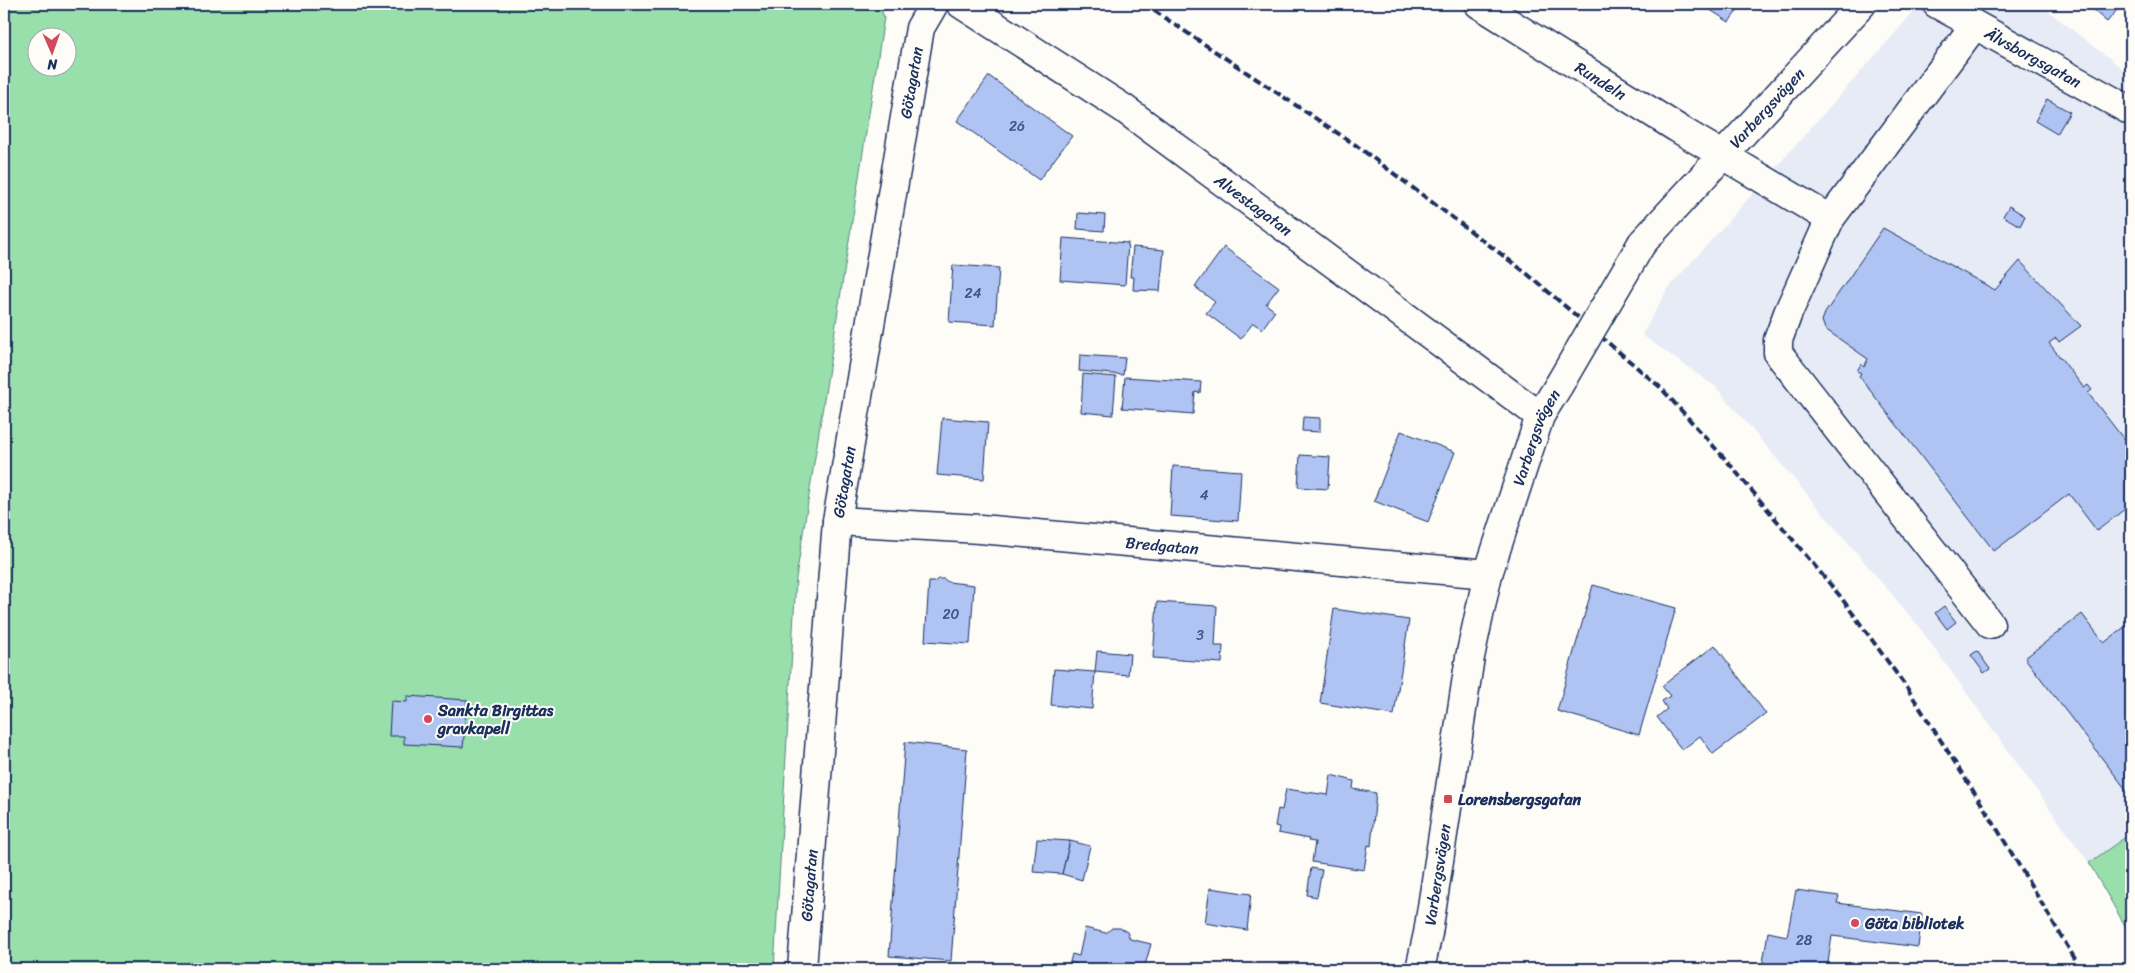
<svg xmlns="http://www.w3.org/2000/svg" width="2135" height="973" font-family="Sriracha,sans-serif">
	<rect width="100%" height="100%" fill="#fdfcf7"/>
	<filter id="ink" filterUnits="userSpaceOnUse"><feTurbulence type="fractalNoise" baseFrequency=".02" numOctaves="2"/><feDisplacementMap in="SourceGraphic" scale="10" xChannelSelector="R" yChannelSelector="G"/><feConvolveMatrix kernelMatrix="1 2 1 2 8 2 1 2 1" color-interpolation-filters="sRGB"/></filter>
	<g filter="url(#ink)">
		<path fill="#e6ebf6" d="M1921,4H2039L2131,75V833L2089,863L1917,624L1716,387L1642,335L1667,290Z"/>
		<g fill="#98dfac" stroke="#5a8785" fill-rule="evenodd">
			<path d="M4,4H880L884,18L796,578L774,969H4ZM38,38H68V68H38Z"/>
			<path d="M2131,833V936L2089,863Z"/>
		</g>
		<g fill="#afc4f3" stroke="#1b2f5e">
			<path d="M1701,4H1742L1729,22Z"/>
			<path d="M2086,4H2122L2107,22Z"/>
			<path d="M989,76L1072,136L1039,180L957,121Z"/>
			<path d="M2047,99L2070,112L2057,134L2035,121Z"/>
			<path d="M2009,206L2025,216L2020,226L2003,216Z"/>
			<path d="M1078,213L1105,215L1104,231L1077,229Z"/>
			<path d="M1883,228L1995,290L2020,261L2081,326L2059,342L2056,338L2049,343L2084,388L2088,385L2092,390L2088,393L2130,447L2131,445V504L2097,531L2069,494L1994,551L1859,376L1861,373L1857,371L1861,364L1864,367L1868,359L1825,329L1822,321L1825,313Z"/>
			<path d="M1063,238L1128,243L1125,285L1060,280Z"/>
			<path d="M1133,247L1164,250L1160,291L1133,290L1134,277H1130Z"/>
			<path d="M1224,247L1279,287L1266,304L1275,311L1262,329L1253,323L1241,339L1206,313L1215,302L1195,287Z"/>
			<path d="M953,265L999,268L995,325L949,322Z"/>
			<path d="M1080,355L1125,358L1123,375L1079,371Z"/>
			<path d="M1083,374L1116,377L1113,415L1081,412Z"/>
			<path d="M1125,377L1201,382L1200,393L1195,392L1193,414L1122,408Z"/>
			<path d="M1303,417L1320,418V432L1302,431Z"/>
			<path d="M942,418L988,422L984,479L937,475Z"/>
			<path d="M1401,431L1455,452L1428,522L1374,501Z"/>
			<path d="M1300,455L1330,457L1328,489L1298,487Z"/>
			<path d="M1173,466L1241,471L1238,521L1170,516Z"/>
			<path d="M938,579H944L948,582L974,585L970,644L925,641L929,582H934Z"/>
			<path d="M1593,585L1676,608L1639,735L1557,711Z"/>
			<path d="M1157,602L1217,606L1215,646H1223L1222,663L1153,658Z"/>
			<path d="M1944,606L1956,622L1947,629L1935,613Z"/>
			<path d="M1334,609L1409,620L1394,715L1320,703Z"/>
			<path d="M2082,614L2104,643L2131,622V796L2025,658Z"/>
			<path d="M1715,645L1766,714L1713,754L1700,736L1682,750L1657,717L1667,709L1662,701L1670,696L1662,686Z"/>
			<path d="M1097,651L1130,654L1128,675L1095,672Z"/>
			<path d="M1977,651L1990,669L1984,673L1971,655Z"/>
			<path d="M1054,669L1095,672L1092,709L1051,705Z"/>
			<path d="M407,696L467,700L463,747L404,744V736H389L391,701L407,702Z"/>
			<path d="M905,742L967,749L951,961L889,956Z"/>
			<path d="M1331,775L1354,781L1353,789L1376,793L1371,846L1368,845L1364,870L1312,862L1315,842L1308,841L1309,839L1278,833L1279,827L1275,826L1278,809L1282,810L1286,789L1328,795Z"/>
			<path d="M1037,839L1070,841L1062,874L1033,872Z"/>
			<path d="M1070,841L1090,846L1082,880L1062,874Z"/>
			<path d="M1311,868L1322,870L1317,897L1307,895Z"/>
			<path d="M1210,888L1251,894L1247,930L1205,923Z"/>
			<path d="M1796,890L1839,896L1837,903L1922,914L1918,947L1832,936L1827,969L1762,968L1768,932L1787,936Z"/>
			<path d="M1085,928L1106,933L1112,928H1120L1127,932L1130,939L1151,944L1144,969H1075L1077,964L1070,962L1072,954L1079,956Z"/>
		</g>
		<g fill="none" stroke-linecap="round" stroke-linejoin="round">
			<defs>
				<g id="minor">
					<path id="s1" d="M961,4L1123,108L1540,416"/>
					<path id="s2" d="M1479,4L1677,128L1830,219L1974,26"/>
					<path id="s3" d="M1937,4L2131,111"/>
					<path d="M1830,219L1788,313L1778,340V353L1990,624"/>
					<path id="s4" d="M837,521L980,529L1488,574"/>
					<path id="s5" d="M802,969L837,521L920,28L934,4"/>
				</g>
				<g id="major">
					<path id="s6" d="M1642,243L1862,4"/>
					<path id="s7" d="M1420,969L1428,933L1470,657L1488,574L1540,416L1559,385"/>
				</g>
			</defs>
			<use href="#minor" stroke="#1b2f5e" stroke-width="31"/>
			<use href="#major" stroke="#1b2f5e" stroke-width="31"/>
			<use href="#minor" stroke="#fdfcf7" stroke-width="28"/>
			<use href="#major" stroke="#fdfcf7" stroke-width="28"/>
			<path stroke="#1b2f5e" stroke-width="4" stroke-dasharray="8 4" stroke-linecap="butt" d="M1144,4L1357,146L1525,272L1660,387L1727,461L1840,596L1907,688L1990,817L2081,969"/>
			<defs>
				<path id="major-bridge" d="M1559,385L1642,243"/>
			</defs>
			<use href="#major-bridge" stroke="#1b2f5e" stroke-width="31" stroke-linecap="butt"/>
			<use href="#major-bridge" stroke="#fdfcf7" stroke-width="28"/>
		</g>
	</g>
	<g fill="#d1495b" stroke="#fdfcf7" stroke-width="2">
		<circle cx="428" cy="719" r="5"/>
		<rect x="1443" y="794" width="10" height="10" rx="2.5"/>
		<circle cx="1855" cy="923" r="5"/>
	</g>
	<g text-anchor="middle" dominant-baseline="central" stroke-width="4" stroke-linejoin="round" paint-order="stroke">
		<g font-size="14" fill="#405483">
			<text x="1017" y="126">26</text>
			<text x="973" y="293">24</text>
			<text x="1204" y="495">4</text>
			<text x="951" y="614">20</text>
			<text x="1200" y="635">3</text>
			<text x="1804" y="940">28</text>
		</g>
		<g font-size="16" fill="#1b2f5e" stroke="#fdfcf7">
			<text stroke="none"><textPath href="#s3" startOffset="110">Älvsborgsgatan</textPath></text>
			<text stroke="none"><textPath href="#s2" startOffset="144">Rundeln</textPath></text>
			<text stroke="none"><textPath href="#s5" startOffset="894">Götagatan</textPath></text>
			<text stroke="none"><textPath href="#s6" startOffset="184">Varbergsvägen</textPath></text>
			<text stroke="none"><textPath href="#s1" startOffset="355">Alvestagatan</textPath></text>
			<text stroke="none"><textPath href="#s7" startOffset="546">Varbergsvägen</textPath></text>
			<text stroke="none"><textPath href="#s5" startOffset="489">Götagatan</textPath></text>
			<text stroke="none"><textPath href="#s4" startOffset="326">Bredgatan</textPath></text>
			<text stroke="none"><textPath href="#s7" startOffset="96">Varbergsvägen</textPath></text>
			<text stroke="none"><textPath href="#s5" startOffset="84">Götagatan</textPath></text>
		</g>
		<g font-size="16" font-weight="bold" fill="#1b2f5e" stroke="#fdfcf7" text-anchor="start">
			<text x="438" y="710">Sankta Birgittas<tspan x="438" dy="18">gravkapell</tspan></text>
			<text x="1458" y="799">Lorensbergsgatan</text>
			<text x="1865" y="923">Göta bibliotek</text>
		</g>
	</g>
	<rect width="2135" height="973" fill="none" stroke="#fdfcf7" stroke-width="20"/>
	<rect x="10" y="10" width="2115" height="953" fill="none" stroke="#1b2f5e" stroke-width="2" filter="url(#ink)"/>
	<g transform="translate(52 52) rotate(178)"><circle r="24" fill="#fdfcf7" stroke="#a3aaba"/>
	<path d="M0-4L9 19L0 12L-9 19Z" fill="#d1495b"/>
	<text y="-8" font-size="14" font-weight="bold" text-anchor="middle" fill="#1b2f5e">N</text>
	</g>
</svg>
